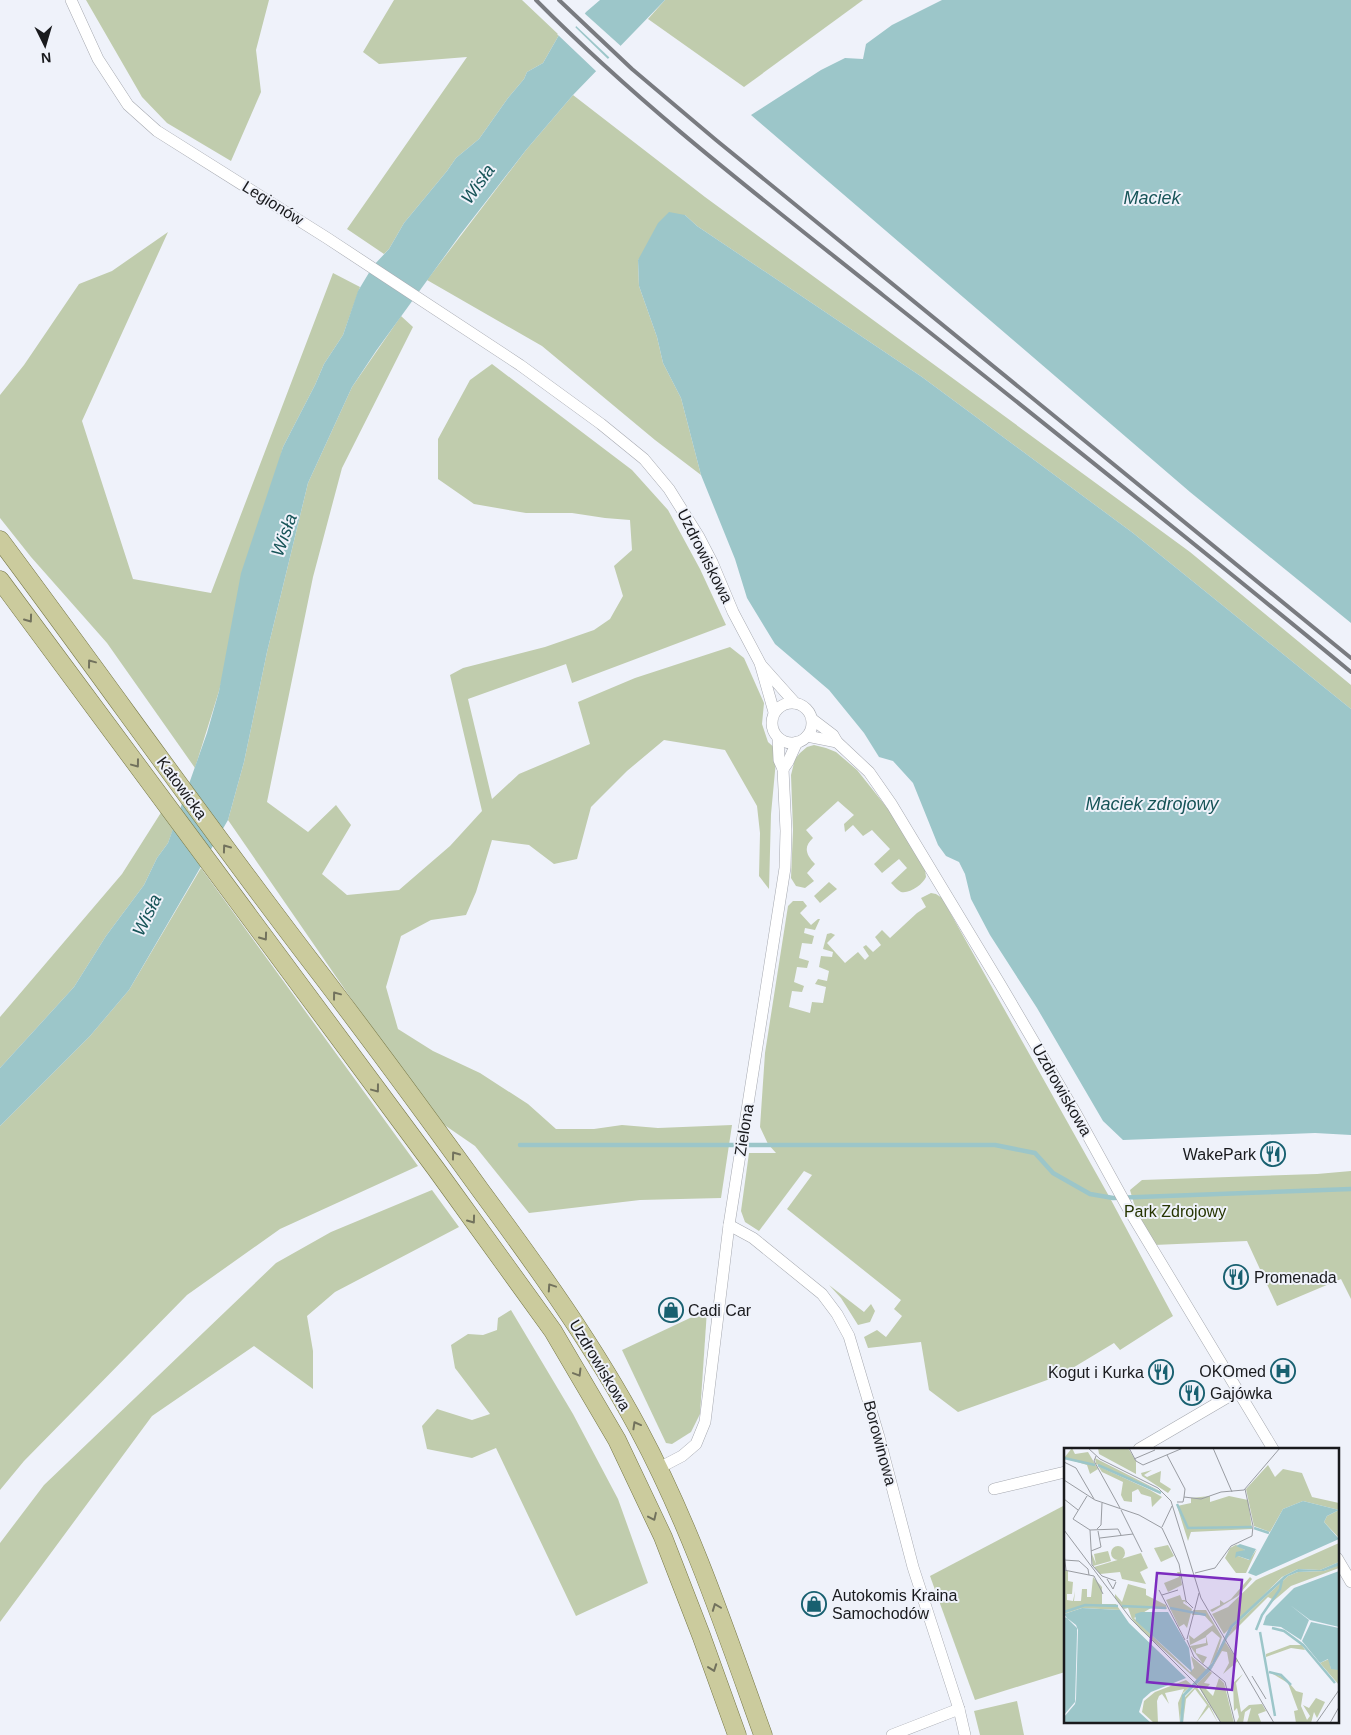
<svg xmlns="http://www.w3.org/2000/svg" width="1351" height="1735" font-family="Arial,sans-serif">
	<rect width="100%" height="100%" fill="#eff2fa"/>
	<g fill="#c0ccad">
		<path d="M86,0H269L256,50L261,92L231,161L167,123L142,97Z"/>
		<path d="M394,0H522L559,35L543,63L527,72L524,79L508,98L479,139L456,158L447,171L404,223L389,249L384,254L347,229L467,57L379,64L363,52Z"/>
		<path d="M665,0H863L744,87L648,19Z"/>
		<path d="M573,95L705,197L1190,552L1351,685V709L1133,533L922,377L697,226L685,215L638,260L639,286L657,337L663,363L681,398L701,475L655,440L542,346L427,280L526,150Z"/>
		<path d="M168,232L82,421L133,579L211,593L333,273L360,287L343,335L324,364L315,385L283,447L219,691L195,768L107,643L31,557L0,518V395L24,365L79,284L112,271Z"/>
		<path d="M401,316L413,327L342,468L313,577L267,802L308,832L336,805L351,825L322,874L347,895L399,890L450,846L482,811L450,675L463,668L545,647L594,630L610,619L623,596L614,566L632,550L630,520L605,518L572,513H526L474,504L438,479V439L470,380L492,364L632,470L668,510L700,569L726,625L572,683L566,664L468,699L492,799L519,774L590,744L578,702L635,678L730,647L744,658L764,703L762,724L768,742L777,750L771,814L769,889L759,876L760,833L757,806L725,750L664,740L627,771L591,807L577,859L554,864L529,845L492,840L476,892L466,915L431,920L401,936L386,987L398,1029L433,1051L480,1073L528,1104L556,1129H594L622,1125L658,1128L732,1125L721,1198L640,1200L529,1213L475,1146L443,1124L368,1023L228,820L244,762L267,652L308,483L352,387Z"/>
		<path d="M814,745L826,748L836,752L857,770L896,819L925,869L926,877C923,884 910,894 901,892C897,890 895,887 891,883L907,868L899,859L882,873L874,864L890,849L872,830L863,836L853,825L845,832L844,824L854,815L838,801L806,830L813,838C803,847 806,855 815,864L807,873L814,881L805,888L796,886L791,878L793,830L791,775L795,759L800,753L807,747Z"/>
		<path d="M162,811L174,827L168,843L157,858L144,885L106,936L74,987L0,1068V1017L122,874Z"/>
		<path d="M201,868L418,1166L280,1229L187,1295L24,1461L0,1490V1126L90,1036L129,990Z"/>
		<path d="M829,882L837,889L820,903L814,896Z"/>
		<path d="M931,893L936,894L942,898L1110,1198L1173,1316L1120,1350L1114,1343L1061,1375L958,1412L929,1390L921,1342L868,1348L864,1337L877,1330L886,1337L902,1316L894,1309L901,1300L787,1209L812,1175L804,1171L759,1231L745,1222L741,1211L749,1153H776L768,1144L760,1127L765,1053L788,906L793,901H803L807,906L800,913L811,925L818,919H820L815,930L805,928L804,933L814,936L812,944L802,943L799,958L809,961L807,968L797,967L794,982L804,986L802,992L792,991L789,1007L810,1013L812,1002L823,1003L826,987L815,984L818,979L827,981L829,971L819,967L821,956L832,957L833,952L823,949L827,934L831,933L835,935L827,943L845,963L858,952L865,960L869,956L863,947L866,945L873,952L881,945L875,937L882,930L890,938L917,913L926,907L921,898Z"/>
		<path d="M1351,1171V1299L1341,1279L1277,1306L1247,1241L1154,1245L1137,1214L1130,1190L1142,1180L1317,1174Z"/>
		<path d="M432,1190L459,1227L335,1292L307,1316L313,1351V1389L254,1346L152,1416L0,1622V1543L44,1485L276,1263L331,1232Z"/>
		<path d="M829,1285L864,1312L871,1304L875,1311L870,1322L858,1325L841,1298Z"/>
		<path d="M511,1310L573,1414L618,1499L648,1583L576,1616L496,1448L472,1458L427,1449L422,1426L437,1409L472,1420L490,1414L455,1368L451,1345L468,1334L483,1335L497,1330L498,1318Z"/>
		<path d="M707,1310L700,1414L691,1432L672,1444L666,1443L622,1350Z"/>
		<path d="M1065,1505V1672L975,1700L930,1576Z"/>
		<path d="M1017,1701L1024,1735H980L974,1711Z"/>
	</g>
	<g fill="#9cc6c9">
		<path d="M600,0H665L573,95L526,150L460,235L376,351L352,387L308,483L267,652L244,762L228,820L129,990L90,1036L0,1126V1068L74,987L106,936L144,885L157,858L168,843L207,733L219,691L241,573L283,447L315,385L324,364L343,335L358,291L373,266L389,249L404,223L447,171L456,158L479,139L508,98L524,79L527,72L543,63L559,35L572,32L586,12Z"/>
		<path d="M942,0H1351V623L1190,492L751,115L821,70L845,58L863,59L866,44L892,25Z"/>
		<path d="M669,212L685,215L697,226L922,377L1133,533L1351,709V1135L1315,1133L1123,1140L1103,1121L1037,1008L990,935L971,899L965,874L959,862L946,856L938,845L913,783L893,761L879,757L864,733L829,690L775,644L747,598L735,559L701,475L681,398L663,363L657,337L639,286L638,260L658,223Z"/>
	</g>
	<g fill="#eff2fa">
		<path d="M583,12L623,48L611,59L574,24Z"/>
		<path d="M573,25L610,61L598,73L557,34L570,30Z"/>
	</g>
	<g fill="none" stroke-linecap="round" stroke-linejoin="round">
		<path stroke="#9cc6c9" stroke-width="4.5" d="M520,1145H995L1035,1153L1053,1173L1090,1194L1113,1198L1351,1189"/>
		<defs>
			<g id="street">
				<path d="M71,0L98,59L128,105L157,131L327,238L520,365L601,424L644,459L669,489L699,537L712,562L733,612L760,663L774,712"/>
				<path d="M761,665L795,703"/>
				<circle cx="792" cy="723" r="20"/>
				<path d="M812,719L833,735L837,742L869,772L892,805L1000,984L1075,1112L1129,1210L1273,1449"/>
				<path d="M807,736L837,742"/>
				<path d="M783,769L788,762L797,742"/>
				<path d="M729,1225L753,1238L822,1294L837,1314L849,1336L879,1437L913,1567L959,1709L965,1735"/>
				<path d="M1139,1449L1238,1391"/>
				<path d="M659,1468L682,1456L696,1444L705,1422L729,1225L785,868L786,831L783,769L779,760L778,738"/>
				<path d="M994,1489L1065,1472"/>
				<path d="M1337,1558L1351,1582"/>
				<path d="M892,1735L959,1709"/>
			</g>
			<g id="primary">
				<path d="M0,540C103,678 202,819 306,955C366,1033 424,1112 481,1191C538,1268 594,1346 639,1430C691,1527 726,1632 763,1735"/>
				<path d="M0,580L436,1169L553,1331L617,1440L663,1537L701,1635L737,1735"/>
			</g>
		</defs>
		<use href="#street" stroke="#a6a9b0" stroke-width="12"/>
		<use href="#primary" stroke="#767746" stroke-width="19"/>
		<use href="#street" stroke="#fff" stroke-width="11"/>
		<use href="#primary" stroke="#cbcb9d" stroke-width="18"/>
		<g stroke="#797b80" stroke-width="4">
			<path d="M536,0C643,108 765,201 884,296C1040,420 1197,545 1351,672"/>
			<path d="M559,0L632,69L716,140L1351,658"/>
		</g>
	</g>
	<defs><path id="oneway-chevron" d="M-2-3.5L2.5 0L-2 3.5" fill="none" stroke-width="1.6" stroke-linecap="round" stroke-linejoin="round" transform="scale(1.25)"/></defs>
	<g stroke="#72725d">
		<use href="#oneway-chevron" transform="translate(29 619) rotate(54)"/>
		<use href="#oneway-chevron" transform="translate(91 663) rotate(-127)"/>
		<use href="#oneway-chevron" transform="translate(136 764) rotate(53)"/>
		<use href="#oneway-chevron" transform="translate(226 848) rotate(-126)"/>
		<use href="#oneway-chevron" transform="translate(264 937) rotate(54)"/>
		<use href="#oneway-chevron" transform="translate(336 995) rotate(-127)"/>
		<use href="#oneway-chevron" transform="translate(376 1089) rotate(53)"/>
		<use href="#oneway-chevron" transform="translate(455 1155) rotate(-126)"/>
		<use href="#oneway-chevron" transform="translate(472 1220) rotate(54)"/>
		<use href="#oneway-chevron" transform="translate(551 1287) rotate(-124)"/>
		<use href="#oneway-chevron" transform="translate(578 1373) rotate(59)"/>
		<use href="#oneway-chevron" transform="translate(636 1425) rotate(-119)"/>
		<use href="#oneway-chevron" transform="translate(653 1517) rotate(65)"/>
		<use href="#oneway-chevron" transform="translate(716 1607) rotate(-111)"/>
		<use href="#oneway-chevron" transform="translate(713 1668) rotate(70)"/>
	</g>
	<defs>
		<symbol id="restaurant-ring" viewBox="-11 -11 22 22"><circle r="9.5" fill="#eff2fa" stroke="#186070" stroke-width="1.5"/><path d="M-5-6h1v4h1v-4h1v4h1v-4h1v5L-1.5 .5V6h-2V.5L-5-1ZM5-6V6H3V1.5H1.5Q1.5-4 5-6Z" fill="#186070"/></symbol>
		<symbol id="shop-ring" viewBox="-11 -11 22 22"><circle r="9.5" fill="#eff2fa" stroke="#186070" stroke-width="1.5"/><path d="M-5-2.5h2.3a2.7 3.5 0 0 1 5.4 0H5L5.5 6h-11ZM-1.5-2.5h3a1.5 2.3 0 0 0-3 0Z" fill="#186070"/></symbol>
		<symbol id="hospital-ring" viewBox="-11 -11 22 22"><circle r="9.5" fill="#eff2fa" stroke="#186070" stroke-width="1.5"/><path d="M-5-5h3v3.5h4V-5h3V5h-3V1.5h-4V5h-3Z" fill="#186070"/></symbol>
	</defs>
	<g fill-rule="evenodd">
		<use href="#restaurant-ring" x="1259" y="1140" width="28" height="28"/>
		<use href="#restaurant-ring" x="1222" y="1263" width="28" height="28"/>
		<use href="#shop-ring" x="657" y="1296" width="28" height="28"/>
		<use href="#hospital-ring" x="1269" y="1357" width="28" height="28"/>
		<use href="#restaurant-ring" x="1147" y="1358" width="28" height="28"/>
		<use href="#restaurant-ring" x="1178" y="1379" width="28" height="28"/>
		<use href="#shop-ring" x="800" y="1590" width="28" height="28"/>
	</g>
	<g text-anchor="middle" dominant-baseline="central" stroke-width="4" stroke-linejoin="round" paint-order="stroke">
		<g font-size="16" fill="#191a1d" stroke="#eff2fa">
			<text transform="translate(273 203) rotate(32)">Legionów</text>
			<text transform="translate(705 556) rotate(63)">Uzdrowiskowa</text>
			<text transform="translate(182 788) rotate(54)">Katowicka</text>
			<text transform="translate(1062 1090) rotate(60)">Uzdrowiskowa</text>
			<text transform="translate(744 1130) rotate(-81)">Zielona</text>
			<text transform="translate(600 1365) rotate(59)">Uzdrowiskowa</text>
			<text transform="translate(880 1443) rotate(75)">Borowinowa</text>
		</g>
		<g font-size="16" fill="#191a1d" stroke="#eff2fa" text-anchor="start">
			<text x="1256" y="1154" text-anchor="end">WakePark</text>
			<text x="1254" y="1277">Promenada</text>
			<text x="688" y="1310">Cadi Car</text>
			<text x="1266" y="1371" text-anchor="end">OKOmed</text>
			<text x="1144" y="1372" text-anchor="end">Kogut i Kurka</text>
			<text x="1210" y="1393">Gajówka</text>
			<text x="832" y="1595">Autokomis Kraina<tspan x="832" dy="18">Samochodów</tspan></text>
		</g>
		<g font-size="16" fill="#263501" stroke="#eff2fa">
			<text x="1175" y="1211">Park Zdrojowy</text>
		</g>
		<g font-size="18" font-style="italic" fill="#175458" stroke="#eff2fa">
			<text transform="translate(478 184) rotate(-54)">Wisła</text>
			<text x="1152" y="198">Maciek</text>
			<text transform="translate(284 535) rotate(-70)">Wisła</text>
			<text x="1152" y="804">Maciek zdrojowy</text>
			<text transform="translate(147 915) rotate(-64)">Wisła</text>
		</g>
	</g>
	<g transform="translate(1064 1448)">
		<rect width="275" height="275" fill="#eff2fa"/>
		<path d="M8,0L11,6L24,4L34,21L26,26L23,17L0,10ZM34,0H64L72,13V26L35,6ZM31,10L98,44L32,16ZM204,17L211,29L219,21L238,25L248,49L275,55V62L239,53L219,61L206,84L190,78L182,41ZM34,18L86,42L98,49L88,59L87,49L77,46L74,41L68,44V54L60,53L57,47L59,34L38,24ZM88,22L80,27L83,29L97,23L96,34L107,41L104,45L78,28L77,25ZM146,48V54L165,48L184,52L188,81L127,84L124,93L113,58L127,55V50ZM275,62V90L260,74L263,68ZM177,94L172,97L181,102L174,108L185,112L193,101L182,125H172L161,110L166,100ZM275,95V114L256,122L234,121L218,129L160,186L148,166L164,159L192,132ZM104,97L110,108L97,114L90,100ZM47 105a7 7 0 1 1 14 0a7 7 0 1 1-14 0ZM44,103L47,113L29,118L28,112V106L32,116L30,106ZM77,105L84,120L76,124L82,136L58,131L56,124L36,126L30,119ZM275,117V120L227,138L207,155L208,151L204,149L163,190L169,179L224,128L234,124L260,123ZM1,123H4V133L9,134L8,146H3V152L9,153L11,143L10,153H17L18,141H23V149H27L29,129L38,139V156H52L56,162L18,160L0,166ZM113,124H116L118,137L104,144L100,135L115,129ZM186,129L188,131L174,148L148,164L146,162L156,157V152L160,155L167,151ZM64,136L82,141V147L102,157L103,161L87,160L70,170L126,224L130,220L127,208L143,222L133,232L77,182L68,171L64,160L60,161L51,150V146L58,154ZM116,147L118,152H121L123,156L120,153L119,155L128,161L123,180L120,176L115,179L102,152ZM129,162H142L158,189L152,209L145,219L156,190L148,183L142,188L144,197L132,201V205L143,209L139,216L126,198L142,195V189L126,197L125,187L130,191L149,177L140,167H128ZM160,192L174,213L159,226L165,215L163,204L158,203L147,222ZM226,197H238L241,202L227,200L202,209V206ZM265,211L267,221H275V237L256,215ZM146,223L148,225L140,235L146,236L142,241L149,248L155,230L160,235L170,275H157L133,236ZM204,223L221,230L232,243L239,245L237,258L243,272L246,268L239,257L245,260L252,250L261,254L253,270L250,264L247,275H232L230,263L234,262L224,235ZM179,226L172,235L177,264L185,257L198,256L202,263L194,266L197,274L183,275L187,260L181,264L179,275H172L175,269L173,260L170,263L169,235ZM122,232L128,237L119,245L116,275L114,255L120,241L101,245L105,256L98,246L95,248L93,253L94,275H90L78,264L80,253L91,244ZM132,238L146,258L154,275L145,259L132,275L143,257L131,241L122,251L119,275L120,250Z" fill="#c0ccad"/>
		<path d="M239,53L275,62L263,68L260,74L275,91L192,128L184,125L219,61ZM176,96L192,101L186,112L174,108L171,110L172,104L181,102L172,98ZM275,114L274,118L260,123L234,124L224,128L169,179L147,222L121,248L119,275H116L118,247L148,215L166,178L220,128L234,121L256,122ZM275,123V179L246,172L226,157L245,172L237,192L217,179L199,177L202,168L230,140ZM18,160L56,162L65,175L122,230L87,244L79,251L75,264L87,275H0V269L11,256L12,251L14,182L12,177L3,170L13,180V186L11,254L0,267V169L3,170L0,166ZM77,164H104L125,200L128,224L72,173L71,166ZM247,174L275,180L274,222L267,221L264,211L256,215L238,193Z" fill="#9cc6c9"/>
		<path fill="none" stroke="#9cc6c9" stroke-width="2.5" d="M0,10L31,17M34,17L97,45M113,56L124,80L188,79M190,80L205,85M58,158L102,160M106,160L142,167M0,164L21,157L54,158M208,180L220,183L239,197L271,235M192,182L198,167L216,141L218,132M196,184L211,268M205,224L217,227L227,237"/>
		<path fill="none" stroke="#999ca2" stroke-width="1" d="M24,0L36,11L94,40L107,53L137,150L210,275M65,0L72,13L79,17L119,0M149,0L168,44M103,7L121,41L120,49M32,8L30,13L56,60M70,11L91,2M0,14L12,20L30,51M0,32L31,52L75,67L98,80L115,116L122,153L129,160M23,48L9,71L26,82L54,81L57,87M0,51L14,62M113,54H119L120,49L137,51L157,44L180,42L216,0M57,62L78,104M98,79L108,58M33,81L37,77L38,55M0,82L67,171L136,240L157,275M26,82L28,117L38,128L52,133M36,90L69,86M27,103L37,99L34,83M0,105L2,122M0,112L15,113L24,121L25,127M0,122L30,128L39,146M131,125L151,120L167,98L188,88L189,78L181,41M43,131L49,141L52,134M95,142L121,192M98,147L114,142M123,191L135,145M123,192L130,209L161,234L171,275M188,228L202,251M252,275L275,242M266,275L275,259"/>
		<path fill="#7b2cbf" fill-opacity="0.15" stroke="#7b2cbf" stroke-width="2.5" d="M93,125L178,132L168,242L83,234Z"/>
		<rect width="275" height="275" fill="none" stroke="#191a1d" stroke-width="2.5"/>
	</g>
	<g transform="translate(45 45) rotate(175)" stroke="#eff2fa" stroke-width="4" paint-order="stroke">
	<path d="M0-4L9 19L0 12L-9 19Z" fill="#191a1d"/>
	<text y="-8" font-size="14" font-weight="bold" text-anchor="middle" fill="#191a1d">N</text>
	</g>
</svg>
